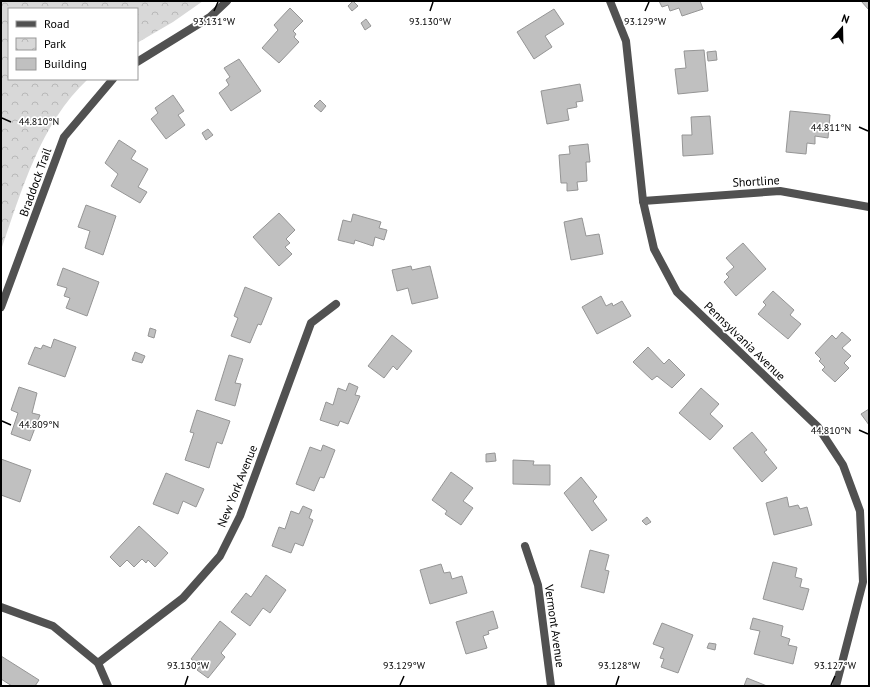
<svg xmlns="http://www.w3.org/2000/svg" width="870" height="687" font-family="'PT Sans',sans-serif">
	<defs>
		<pattern id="park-crowns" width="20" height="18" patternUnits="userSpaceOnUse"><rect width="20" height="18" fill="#d8d8d8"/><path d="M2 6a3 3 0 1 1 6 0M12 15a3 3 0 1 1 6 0" fill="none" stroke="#b8b8b8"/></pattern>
	</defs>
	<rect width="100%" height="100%" fill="#fff"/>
	<path fill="url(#park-crowns)" d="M1,1H203L173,22L137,43V9H9V79H88C40,124 22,190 1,250Z"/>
	<g fill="#c0c0c0" stroke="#959595">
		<path d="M353,1L358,6L352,11L348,6Z"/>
		<path d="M659,1H700L703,9L682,16L679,8L670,11L668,5L662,7Z"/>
		<path d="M861,1H869V10Z"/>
		<path d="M290,8L303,21L293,31L296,34L294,37L299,42L279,63L262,48L278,30L274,25Z"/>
		<path d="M554,9L564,24L545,36L552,47L534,59L517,32Z"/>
		<path d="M366,19L371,26L365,30L361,23Z"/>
		<path d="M704,50L708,91L678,94L675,69L686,68L684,51Z"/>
		<path d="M716,51L717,60L708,61L707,52Z"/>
		<path d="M239,59L261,91L231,111L219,93L229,85L226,80L230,77L224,68Z"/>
		<path d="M580,84L583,101L576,102L577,107L567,109L569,120L547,124L541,91Z"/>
		<path d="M173,95L184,111L178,115L185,125L166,139L151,119L158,113L155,108Z"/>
		<path d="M320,100L326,106L321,112L314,106Z"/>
		<path d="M790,111L830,115L828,138L815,136V144L807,143L806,154L786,152Z"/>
		<path d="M710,116L713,154L683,156L682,135H692L691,117Z"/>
		<path d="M208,129L213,135L206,140L202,133Z"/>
		<path d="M119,140L136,151L131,159L148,169L138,187L147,192L140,203L111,186L118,174L105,163Z"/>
		<path d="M588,144L590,162H586L587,181L577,182L578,190L567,191V183H561L559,155L570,154L569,146Z"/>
		<path d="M86,205L116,216L103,255L85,248L90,231L78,227Z"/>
		<path d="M279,213L295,230L286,239L290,243L285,247L292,254L279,266L253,237Z"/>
		<path d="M353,214L381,222L379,228L387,230L384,240L375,237L373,246L355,240L354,244L338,240L343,220L351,222Z"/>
		<path d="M582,218L586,236L599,234L603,254L571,260L564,222Z"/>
		<path d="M743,243L766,269L736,296L724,282L729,277L726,274L734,267L726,258Z"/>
		<path d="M411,266L412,270L430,266L438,298L412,304L408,288L397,291L392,270Z"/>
		<path d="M63,268L99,282L87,316L66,308L70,298L64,296L67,288L57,285Z"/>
		<path d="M245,287L272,298L261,325L258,324L250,343L231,336L238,318L234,316Z"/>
		<path d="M773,291L794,310L790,315L801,324L788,339L758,314L766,305L763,302Z"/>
		<path d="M601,296L606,306L612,303L613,306L622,301L631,316L597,334L582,307Z"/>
		<path d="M150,328L156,330L154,338L148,336Z"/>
		<path d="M842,332L851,340L842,348L851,356L844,363L849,368L835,382L822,370L825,367L819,361L821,359L815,353L832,335L836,339Z"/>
		<path d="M392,335L412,351L397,370L393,366L384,378L368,366Z"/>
		<path d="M54,339L76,347L65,377L28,364L35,347L41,349L43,345L51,348Z"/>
		<path d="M648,347L664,364L669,359L685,375L672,388L657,376L652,380L633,362Z"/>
		<path d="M135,352L145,356L142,363L132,360Z"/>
		<path d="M229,355L243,359L235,383L241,384L235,406L215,400Z"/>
		<path d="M349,383L358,387L355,395L360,396L348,424L340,421L338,426L320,420L326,402L333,405L338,388L346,391Z"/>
		<path d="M19,387L37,393L32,413L40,415L30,441L11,434L18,413L11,410Z"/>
		<path d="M701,388L719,404L710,414L723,426L710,440L679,413Z"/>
		<path d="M869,409V425L861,414Z"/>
		<path d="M197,410L230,421L222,444L217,442L209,468L185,460L194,433L190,432Z"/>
		<path d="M752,432L767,450L764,452L777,468L762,482L733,448Z"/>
		<path d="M323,445L335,450L324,478L320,477L314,491L296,484L310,447L321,451Z"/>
		<path d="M495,453L496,461L486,462V454Z"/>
		<path d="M1,459L31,470L20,502L1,495Z"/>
		<path d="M513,460L534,461L533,465H550V485L513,484Z"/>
		<path d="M451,472L473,488L463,501L473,508L461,525L445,514L447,511L432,500Z"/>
		<path d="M166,473L204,489L196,507L183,501L178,514L153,504Z"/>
		<path d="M581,477L597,497L593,501L607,520L592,531L564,493Z"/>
		<path d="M787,497L789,507L798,505L800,509L807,507L812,525L774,535L766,503Z"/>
		<path d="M303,506L312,510L309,518L313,520L303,546L295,543L291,553L272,546L279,527L285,529L291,511L299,514Z"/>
		<path d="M647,517L651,522L646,525L642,521Z"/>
		<path d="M139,526L168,553L155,567L148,560L146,563L142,559L134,567L127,560L120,567L110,557Z"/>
		<path d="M590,550L609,555L605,570L609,571L604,593L581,587Z"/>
		<path d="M773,562L797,568L795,577L802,579L800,587L809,589L803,610L763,599Z"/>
		<path d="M441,564L444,573L450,572L452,579L462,576L467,593L430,604L420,570Z"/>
		<path d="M266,575L286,590L270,613L263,608L250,626L231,612L246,593L251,597Z"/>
		<path d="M493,611L498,628L488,631L489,634L483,636L487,648L466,654L456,622Z"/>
		<path d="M753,618L783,626L781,636L790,639L788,645L797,647L793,664L754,654L760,631L750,629Z"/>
		<path d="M220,621L236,634L221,653L225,657L208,678L197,670L200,666L191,659Z"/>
		<path d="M662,623L693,635L678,673L661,667L664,659L660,658L664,648L653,644Z"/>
		<path d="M709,643L716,644L715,650L707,648Z"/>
		<path d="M1,656L39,680L35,686H12L1,679Z"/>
		<path d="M747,678L767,686H744Z"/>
	</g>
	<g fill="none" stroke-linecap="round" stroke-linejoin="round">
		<g stroke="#515151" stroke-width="8">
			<path d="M610,1L626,41L643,201L654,249L677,292L818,427L843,465L860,511L863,582L836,686"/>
			<path d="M643,201L780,191L869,207"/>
			<path d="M525,546L538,585L551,686"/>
			<path d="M1,607L53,626L98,663L108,686"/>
			<path d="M98,663L183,598L220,556L240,516L311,323L336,304"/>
		</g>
		<g stroke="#515151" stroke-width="8">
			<path d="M137,62L210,17L227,1"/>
			<path d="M1,307L64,137L113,79"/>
		</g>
	</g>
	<path fill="none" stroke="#000" stroke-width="1.5" d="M214,11L218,2M430,11L433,2M645,11L649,2M2,118L11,122M859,127L868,131M2,421L11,425M859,430L868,434M185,685L188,676M400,685L404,676M616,685L619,676M831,685L835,676"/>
	<g text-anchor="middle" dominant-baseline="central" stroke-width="3.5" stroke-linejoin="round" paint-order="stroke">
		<g font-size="12" fill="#000" stroke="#fff">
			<text transform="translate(756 181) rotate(-3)">Shortline</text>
			<text transform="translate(35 182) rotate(-70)">Braddock Trail</text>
			<text transform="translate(745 341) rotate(44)">Pennsylvania Avenue</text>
			<text transform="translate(237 486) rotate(-68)">New York Avenue</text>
			<text transform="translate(555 626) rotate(82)">Vermont Avenue</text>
		</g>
	</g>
	<g font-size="10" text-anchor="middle" fill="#000" stroke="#fff" stroke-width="3.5" stroke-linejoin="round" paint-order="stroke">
		<text x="214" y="25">93.131°W</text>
		<text x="430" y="25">93.130°W</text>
		<text x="645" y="25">93.129°W</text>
		<text x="39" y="125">44.810°N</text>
		<text x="831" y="131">44.811°N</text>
		<text x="39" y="428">44.809°N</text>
		<text x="831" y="434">44.810°N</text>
		<text x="188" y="669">93.130°W</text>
		<text x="404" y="669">93.129°W</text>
		<text x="619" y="669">93.128°W</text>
		<text x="835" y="669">93.127°W</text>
	</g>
	<rect width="870" height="687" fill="none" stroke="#000000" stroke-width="4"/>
	<rect x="8" y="8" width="130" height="72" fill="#ffffff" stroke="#999999"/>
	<rect x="16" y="21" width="20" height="6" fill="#515151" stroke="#999999"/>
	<text x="44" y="28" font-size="12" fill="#000000">Road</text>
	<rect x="16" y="38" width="20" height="12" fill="url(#park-crowns)" stroke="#999999"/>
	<text x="44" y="48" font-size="12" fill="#000000">Park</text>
	<rect x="16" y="58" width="20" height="12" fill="#c0c0c0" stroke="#999999"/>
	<text x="44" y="68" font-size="12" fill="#000000">Building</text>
	<g transform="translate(842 28) rotate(20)" stroke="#ffffff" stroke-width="3" paint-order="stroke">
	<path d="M0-3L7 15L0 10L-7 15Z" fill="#000000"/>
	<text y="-6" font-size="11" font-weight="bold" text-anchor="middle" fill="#000000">N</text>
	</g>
</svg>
